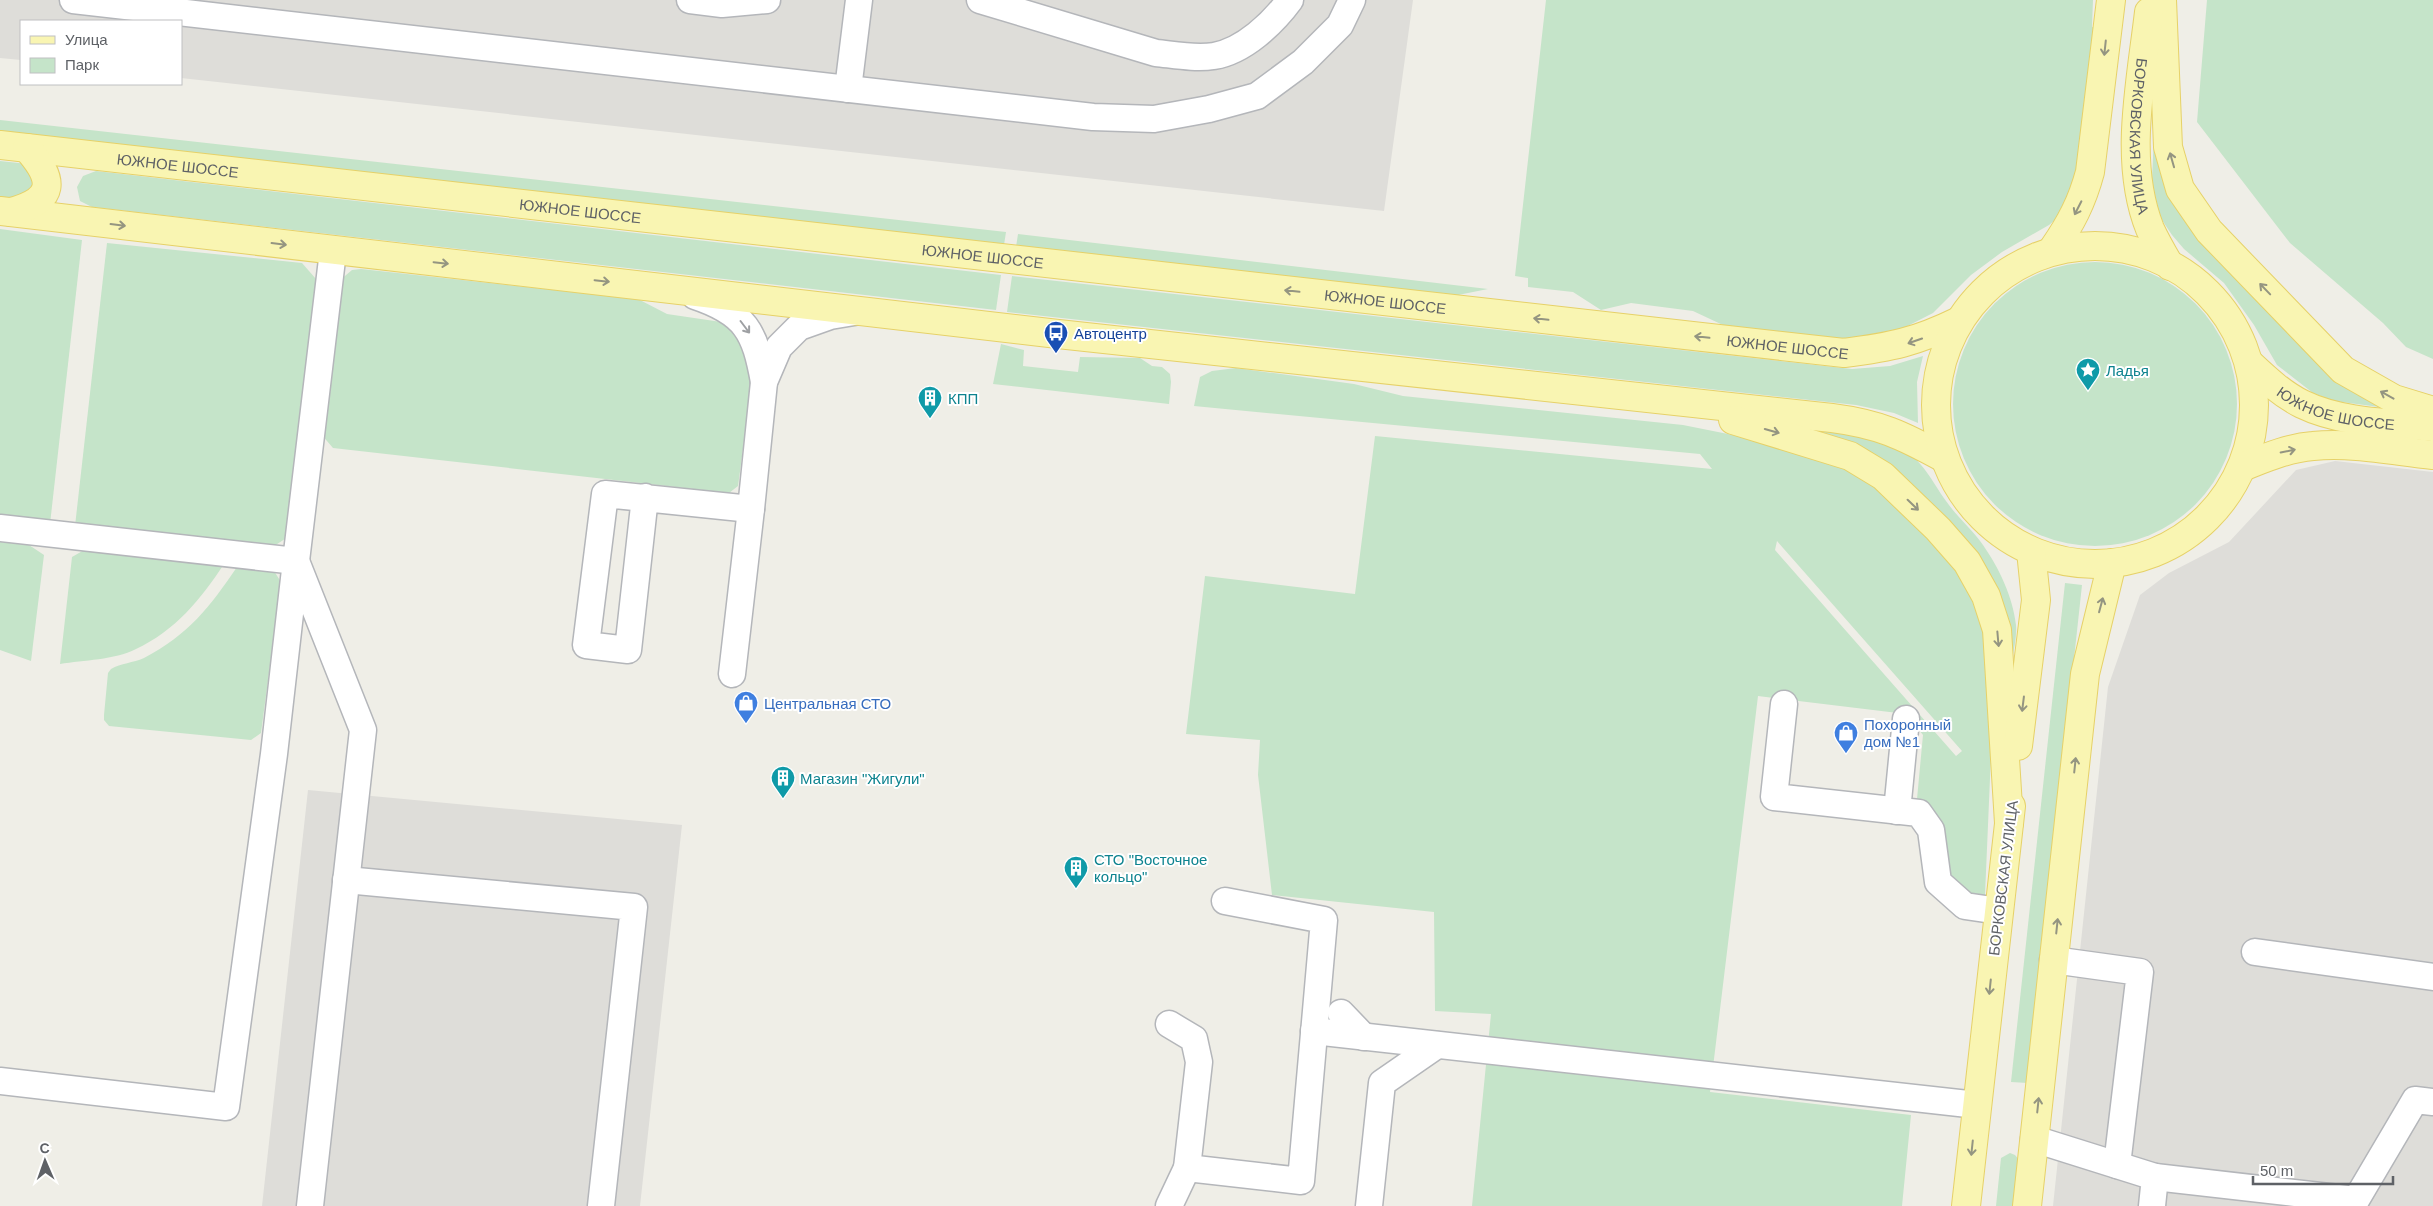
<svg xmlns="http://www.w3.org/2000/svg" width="2433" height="1206" font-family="Helvetica,sans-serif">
	<rect width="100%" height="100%" fill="#efeee7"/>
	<g fill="#deddd9">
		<path d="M0,0H1413L1384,211L181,78V21H21V60L0,58Z"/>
		<path d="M2335,461L2433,472V1206H2053L2108,687L2140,595L2169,573L2229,542L2296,470Z"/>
		<path d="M308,790L682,825L640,1206H262Z"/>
	</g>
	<g fill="#c5e4c9" fill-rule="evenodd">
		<path d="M1546,0H2093L2092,27L2104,28L2094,128L2060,216L2049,225L2002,252L1971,275L1933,313L1886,337L1861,341L1725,326L1693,311L1631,303L1601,310L1573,292L1528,287V278L1515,276Z"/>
		<path d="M2207,0H2433V359L2406,347L2383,323L2290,243L2197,122Z"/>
		<path d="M0,120L1006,232L1004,245L0,133Z"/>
		<path d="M2154,135L2167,183L2402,410L2334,401L2313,393L2277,365L2254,325L2224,283L2184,249L2172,235L2160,217L2155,199L2152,179Z"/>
		<path d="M0,161L28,164L38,196L0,199Z"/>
		<path d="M96,171L1001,275L996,310L92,207L80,201L77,187L83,176Z"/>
		<path d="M0,229L82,240L50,524L0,518Z"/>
		<path d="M1018,234L1488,289L1458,295L1402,290L1016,247Z"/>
		<path d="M107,243L302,263L316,279L319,292L288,537L274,546L75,526Z"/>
		<circle cx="2095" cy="404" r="142"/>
		<path d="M361,269L638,299L667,314L728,323L755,360L738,486L729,493L333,448L321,434L339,281L352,270Z"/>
		<path d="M1012,276L1852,369L1890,366L1923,356L1917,382L1918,423L1894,413L1856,405L1007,312Z"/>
		<path d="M1001,344L1024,350L1023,366L1078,372L1080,357L1140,358L1152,366L1162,367L1170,374L1171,382L1169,404L993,384Z"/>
		<path d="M1236,368L1354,384L1403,396L1683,425L1768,442L1860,468L1946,556L1965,581L1988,632L1991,755L1985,895L1979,900L1951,884L1917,799L1923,735L1906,714L1758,696L1710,1092L1911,1115L1902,1206H1472L1491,1014L1435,1011L1434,912L1272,895L1258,775L1260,740L1186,734L1205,576L1355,594L1375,436L1712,469L1700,454L1194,406L1200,377L1212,371ZM1777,541L1962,751L1956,756L1775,550Z"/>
		<path d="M1817,431C1843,433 1875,434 1899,447C1923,460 1931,480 1946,501C1957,517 1972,529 1983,545C1999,568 2013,597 2016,625C2017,636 2014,649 2012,660L2009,629L1856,445Z"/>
		<path d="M0,542L29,545L44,555L31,661L0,650Z"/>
		<path d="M86,549L224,564C201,599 175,631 136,649C114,660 84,660 60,664L72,557Z"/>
		<path d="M237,567L274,571L281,582L261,733L251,740L109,726L104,720V715L108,673L111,669C121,663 133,663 144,658C189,634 209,608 237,567Z"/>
		<path d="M2065,583L2082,585L2028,1083L2011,1082Z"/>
		<path d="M2010,1153L2015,1155L2019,1160L2014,1206H1996L2001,1158Z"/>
	</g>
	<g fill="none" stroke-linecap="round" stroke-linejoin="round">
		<defs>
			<g id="minor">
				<path d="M73,0L1093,117L1154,119L1209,109L1257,96L1303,62L1340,25L1352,0"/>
				<path d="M690,0L722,4L767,0"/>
				<path d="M980,0L1156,53C1175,55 1195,59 1214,56C1244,51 1273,23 1290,0"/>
				<path d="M848,89L859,0"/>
				<path d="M695,296C746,313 755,332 764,382"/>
				<path d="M645,497L628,650L586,645L605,494L751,509L764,382L779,347L799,327L830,316L854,312"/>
				<path d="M0,528L296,561L333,251"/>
				<path d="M732,674L751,509"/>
				<path d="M1784,704L1774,797L1919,813L1931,830L1938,882L1965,906L1999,911"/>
				<path d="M1897,811L1906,719"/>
				<path d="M346,880L634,907L601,1206"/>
				<path d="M2255,952L2433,977"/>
				<path d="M2053,960L2140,972L2117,1165"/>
				<path d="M1341,1013L1364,1037"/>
				<path d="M1169,1024L1194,1039L1199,1062L1187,1168L1301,1181L1324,920L1225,901"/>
				<path d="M1314,1031L1977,1105"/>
				<path d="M0,1081L226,1107L274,754L296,561L363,730L310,1206"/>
				<path d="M2034,1139L2155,1177L2152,1206"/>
				<path d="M2155,1177L2356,1200L2415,1100L2433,1102"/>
				<path d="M1169,1206L1187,1168"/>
				<path d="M1369,1206L1382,1083L1437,1045"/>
			</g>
			<g id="major">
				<path d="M2162,0L2168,147L2180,189L2209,231L2343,370L2394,399L2433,411"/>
				<path id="s1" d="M2149,12C2141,82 2123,162 2150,229C2156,242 2163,254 2170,266"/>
				<path id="s2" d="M0,145L1844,353C1891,347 1916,342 1959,321"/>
				<path d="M0,211L1058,334L1832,418C1879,424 1902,435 1944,458"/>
				<path d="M11,212C56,200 55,180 27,148"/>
				<circle cx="2095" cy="405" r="159"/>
				<path d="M2053,249C2071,223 2082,202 2090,172L2111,0"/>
				<path id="s3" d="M2250,364C2266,379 2282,394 2302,404C2341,423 2390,423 2433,427"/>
				<path d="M1733,420L1850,456L1883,476L1938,529L1967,562L1986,596L1997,630L2009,823"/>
				<path d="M2242,467C2265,458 2288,448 2313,446C2352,442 2394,451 2433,455"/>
				<path d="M2018,746L2036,600L2031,551"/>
				<path d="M1966,1206L2011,806"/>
				<path d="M2027,1206L2085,674L2112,563"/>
			</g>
		</defs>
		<use href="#minor" stroke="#b4b6ba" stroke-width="29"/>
		<use href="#major" stroke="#e6d168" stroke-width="30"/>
		<use href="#minor" stroke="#fff" stroke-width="26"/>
		<use href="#major" stroke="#f9f5b2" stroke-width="28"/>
	</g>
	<defs><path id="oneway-shaft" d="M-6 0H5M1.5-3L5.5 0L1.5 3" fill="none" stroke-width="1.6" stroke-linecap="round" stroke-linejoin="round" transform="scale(1.25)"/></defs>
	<g stroke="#949581">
		<use href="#oneway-shaft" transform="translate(2105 48) rotate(96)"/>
		<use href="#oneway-shaft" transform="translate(2172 160) rotate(-106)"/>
		<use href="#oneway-shaft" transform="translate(2078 208) rotate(117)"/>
		<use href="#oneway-shaft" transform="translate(118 225) rotate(7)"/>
		<use href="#oneway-shaft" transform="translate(279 244) rotate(7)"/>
		<use href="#oneway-shaft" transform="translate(441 263) rotate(6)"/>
		<use href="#oneway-shaft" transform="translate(602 281) rotate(6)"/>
		<use href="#oneway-shaft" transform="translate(2265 289) rotate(-134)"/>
		<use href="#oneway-shaft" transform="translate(1292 291) rotate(-174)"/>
		<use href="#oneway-shaft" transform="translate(1541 319) rotate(-174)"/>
		<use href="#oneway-shaft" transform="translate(1702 337) rotate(-174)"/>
		<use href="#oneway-shaft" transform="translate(1915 341) rotate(161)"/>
		<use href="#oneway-shaft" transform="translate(2387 395) rotate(-151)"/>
		<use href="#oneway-shaft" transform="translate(1772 431) rotate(16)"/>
		<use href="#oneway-shaft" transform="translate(2288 451) rotate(-12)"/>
		<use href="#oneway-shaft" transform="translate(1913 505) rotate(44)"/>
		<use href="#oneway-shaft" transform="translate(2101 605) rotate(-75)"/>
		<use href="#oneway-shaft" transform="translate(1998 639) rotate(85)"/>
		<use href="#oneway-shaft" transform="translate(2023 704) rotate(97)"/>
		<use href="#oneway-shaft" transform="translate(2075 765) rotate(-84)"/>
		<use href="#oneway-shaft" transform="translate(2057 926) rotate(-84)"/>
		<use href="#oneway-shaft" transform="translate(1990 987) rotate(96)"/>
		<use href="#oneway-shaft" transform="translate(2038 1105) rotate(-84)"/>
		<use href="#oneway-shaft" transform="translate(1972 1148) rotate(96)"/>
	</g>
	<use stroke="#9ea0a3" href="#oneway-shaft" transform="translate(745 327) rotate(53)"/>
	<defs>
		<symbol id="bus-pin" viewBox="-11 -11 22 30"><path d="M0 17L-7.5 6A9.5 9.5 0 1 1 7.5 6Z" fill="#1a4fb4" stroke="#fff"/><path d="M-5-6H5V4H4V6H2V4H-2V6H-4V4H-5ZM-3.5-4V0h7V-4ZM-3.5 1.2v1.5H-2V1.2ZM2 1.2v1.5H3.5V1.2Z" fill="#fff"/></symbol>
		<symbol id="sight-pin" viewBox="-11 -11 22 30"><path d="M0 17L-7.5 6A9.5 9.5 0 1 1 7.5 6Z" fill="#0f9aa8" stroke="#fff"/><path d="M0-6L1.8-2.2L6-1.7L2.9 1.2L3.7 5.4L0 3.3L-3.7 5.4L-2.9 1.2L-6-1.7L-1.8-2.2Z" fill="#fff"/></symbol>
		<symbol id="building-pin" viewBox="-11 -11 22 30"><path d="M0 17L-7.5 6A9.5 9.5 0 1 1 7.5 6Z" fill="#0f9aa8" stroke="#fff"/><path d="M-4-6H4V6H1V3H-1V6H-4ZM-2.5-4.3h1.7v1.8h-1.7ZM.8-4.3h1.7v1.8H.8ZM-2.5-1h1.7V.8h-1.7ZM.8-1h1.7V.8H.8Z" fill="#fff"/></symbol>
		<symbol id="shop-pin" viewBox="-11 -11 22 30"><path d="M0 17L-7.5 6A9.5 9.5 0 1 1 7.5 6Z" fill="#3f7fe0" stroke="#fff"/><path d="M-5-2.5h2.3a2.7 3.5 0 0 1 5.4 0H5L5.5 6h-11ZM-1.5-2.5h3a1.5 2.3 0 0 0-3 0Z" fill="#fff"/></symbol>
	</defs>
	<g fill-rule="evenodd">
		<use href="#bus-pin" x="1042" y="319" width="28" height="38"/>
		<use href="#sight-pin" x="2074" y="356" width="28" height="38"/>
		<use href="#building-pin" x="916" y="384" width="28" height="38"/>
		<use href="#shop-pin" x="732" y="689" width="28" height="38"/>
		<use href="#shop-pin" x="1832" y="719" width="28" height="38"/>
		<use href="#building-pin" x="769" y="764" width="28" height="38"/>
		<use href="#building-pin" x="1062" y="854" width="28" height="38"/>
	</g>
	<g text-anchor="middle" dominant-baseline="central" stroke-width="4" stroke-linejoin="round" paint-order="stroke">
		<g font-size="15" fill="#5e6166" stroke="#fff">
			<text stroke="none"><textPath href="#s1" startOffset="125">БОРКОВСКАЯ УЛИЦА</textPath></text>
			<text stroke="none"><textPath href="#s2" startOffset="179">ЮЖНОЕ ШОССЕ</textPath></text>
			<text stroke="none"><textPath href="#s2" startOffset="584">ЮЖНОЕ ШОССЕ</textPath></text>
			<text stroke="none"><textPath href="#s2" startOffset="989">ЮЖНОЕ ШОССЕ</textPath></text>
			<text stroke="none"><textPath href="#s2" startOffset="1394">ЮЖНОЕ ШОССЕ</textPath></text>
			<text stroke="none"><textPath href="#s2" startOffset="1799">ЮЖНОЕ ШОССЕ</textPath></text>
			<text stroke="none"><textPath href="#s3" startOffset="100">ЮЖНОЕ ШОССЕ</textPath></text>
			<text transform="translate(2003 878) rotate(-83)">БОРКОВСКАЯ УЛИЦА</text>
		</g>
		<g font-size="15" fill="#164399" stroke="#fff" text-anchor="start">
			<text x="1074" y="333">Автоцентр</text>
		</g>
		<g font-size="15" fill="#0d838f" stroke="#fff" text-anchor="start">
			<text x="2106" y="370">Ладья</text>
			<text x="948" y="398">КПП</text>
			<text x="800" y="778">Магазин "Жигули"</text>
			<text x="1094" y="859">СТО "Восточное<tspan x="1094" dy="17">кольцо"</tspan></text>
		</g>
		<g font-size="15" fill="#366cbe" stroke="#fff" text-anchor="start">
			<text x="764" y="703">Центральная СТО</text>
			<text x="1864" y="724">Похоронный<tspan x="1864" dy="17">дом №1</tspan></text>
		</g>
	</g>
	<rect x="20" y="20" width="162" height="65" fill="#ffffff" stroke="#bfc0c2"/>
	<rect x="30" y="36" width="25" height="8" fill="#f9f5b2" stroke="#bfc0c2"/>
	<text x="65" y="45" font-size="15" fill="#5e6166">Улица</text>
	<rect x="30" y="58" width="25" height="15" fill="#c5e4c9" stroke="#bfc0c2"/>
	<text x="65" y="70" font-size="15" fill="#5e6166">Парк</text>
	<g transform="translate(45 1161) rotate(358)" stroke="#ffffff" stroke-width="4" paint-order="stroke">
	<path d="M0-4L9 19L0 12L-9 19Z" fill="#5e6166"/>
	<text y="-8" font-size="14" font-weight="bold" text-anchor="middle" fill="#5e6166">С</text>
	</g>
	<path d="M2253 1176v8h140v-8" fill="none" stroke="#5e6166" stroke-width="2.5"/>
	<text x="2260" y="1176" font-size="15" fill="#5e6166" stroke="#ffffff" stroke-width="4" paint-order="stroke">50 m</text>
</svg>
